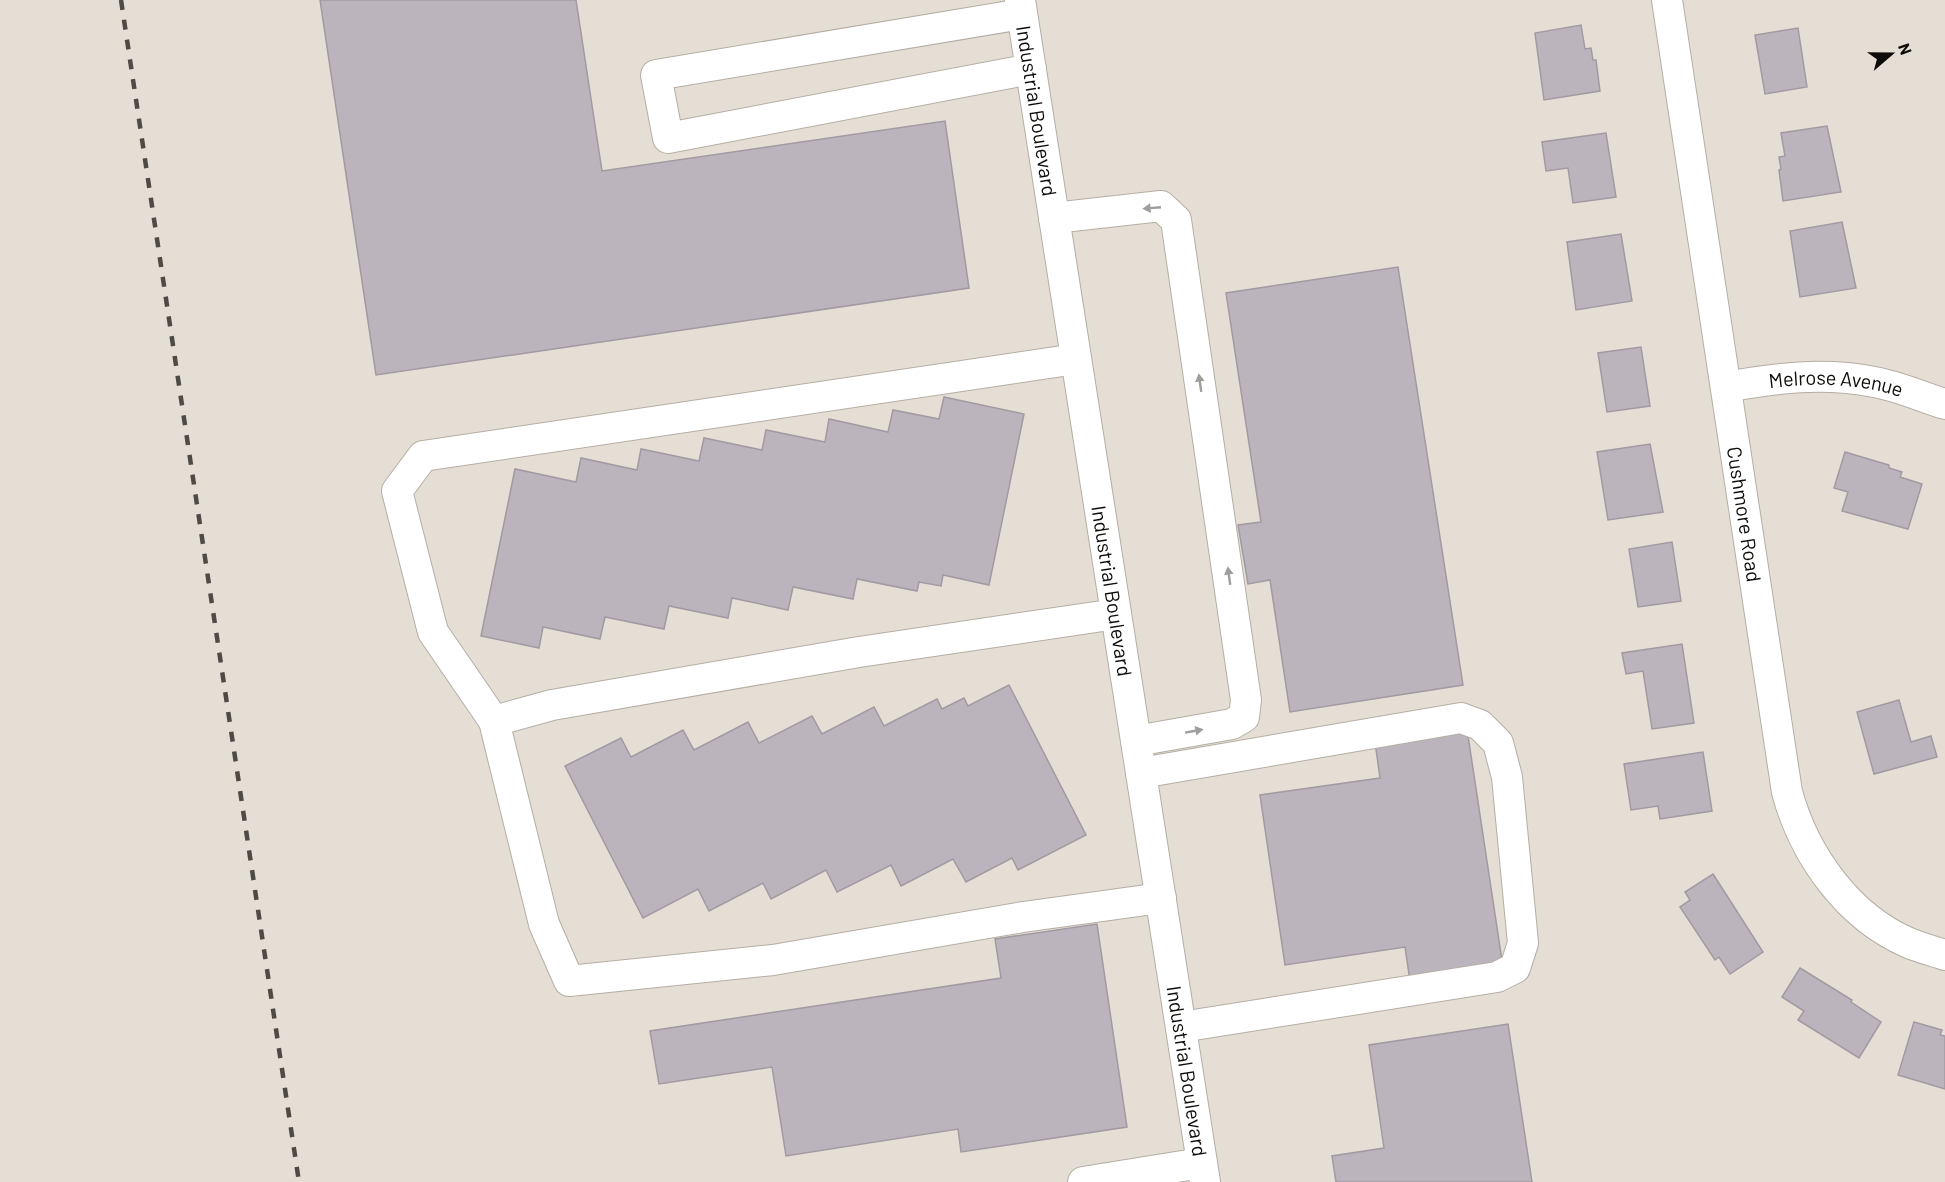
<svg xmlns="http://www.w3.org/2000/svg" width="1945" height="1182" font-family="Barlow,sans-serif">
	<rect width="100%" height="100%" fill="#e5ded5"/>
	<g fill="#bcb4bd" stroke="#a19aa2" stroke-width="1.5">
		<path d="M320,0H576L602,171L945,121L969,288L376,375Z"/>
		<path d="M1581,25L1585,49L1591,48L1593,60H1596L1600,91L1544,100L1535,33Z"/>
		<path d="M1798,28L1807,87L1765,94L1755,35Z"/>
		<path d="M1827,126L1841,192L1783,201L1779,170L1781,169L1779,157L1785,156L1781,133Z"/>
		<path d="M1606,133L1616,197L1573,203L1568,168L1546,171L1542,142Z"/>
		<path d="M1842,222L1856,288L1800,297L1790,231Z"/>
		<path d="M1621,234L1632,301L1576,310L1567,242Z"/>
		<path d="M1398,267L1463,685L1290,712L1270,580L1248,584L1238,525L1261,522L1226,293Z"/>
		<path d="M1641,347L1650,406L1607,412L1598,353Z"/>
		<path d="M944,397L1024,414L989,585L943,575L941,586L919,582L917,591L857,579L853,599L793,587L788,610L732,598L728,618L669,606L664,629L605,617L600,639L543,627L539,648L481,636L515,469L576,482L581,458L637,470L641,449L699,461L704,438L762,450L766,430L825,442L829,419L888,432L893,410L939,419Z"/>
		<path d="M1650,444L1663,512L1608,520L1597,452Z"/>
		<path d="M1845,452L1889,465V468L1902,472L1900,477L1922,484L1908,529L1842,511L1848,492L1834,488Z"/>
		<path d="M1672,542L1681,601L1638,607L1629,549Z"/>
		<path d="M1682,644L1694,723L1652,729L1643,671L1626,674L1622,653Z"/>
		<path d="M1009,685L1086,835L1018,870L1012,858L966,882L953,859L901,886L891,865L837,892L826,870L771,899L763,883L709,911L698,889L643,918L565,766L621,738L631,757L683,730L694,750L748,722L759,743L812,716L822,734L874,707L884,726L937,699L942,709L964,698L968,706Z"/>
		<path d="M1899,700L1911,742L1931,736L1937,757L1874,774L1857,712Z"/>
		<path d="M1467,729L1503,967L1410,981L1405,947L1285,965L1260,795L1380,778L1375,742Z"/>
		<path d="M1703,752L1712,811L1660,819L1658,806L1631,810L1624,764Z"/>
		<path d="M1713,874L1763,952L1730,974L1719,957L1715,960L1680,907L1690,900L1685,892Z"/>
		<path d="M1097,924L1127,1127L961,1152L958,1129L786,1156L772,1067L659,1084L650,1031L1001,978L995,939Z"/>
		<path d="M1800,968L1852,1000L1851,1002L1881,1022L1859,1058L1798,1020L1804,1011L1782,997Z"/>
		<path d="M1914,1022L1942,1030L1940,1035L1945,1036V1089L1898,1075Z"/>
		<path d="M1508,1024L1532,1182H1336L1332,1156L1384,1148L1369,1045Z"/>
	</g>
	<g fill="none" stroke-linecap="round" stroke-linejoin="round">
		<defs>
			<g id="minor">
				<path id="s1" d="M1020,0L1205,1182"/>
				<path id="s2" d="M1667,0L1787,792C1804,855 1848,917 1909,943C1921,948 1933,951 1945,955"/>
				<path d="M1022,14L656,75L668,138L1031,69"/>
				<path d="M1054,218L1161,206L1176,220L1246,700L1244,717L1232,724L1136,741"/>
				<path d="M1076,359L423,456L397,491L433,632L494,721L544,924L569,981L773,960L1023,917L1161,898"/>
				<path id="s3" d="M1726,387C1776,378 1823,372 1874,382C1898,386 1922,397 1945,404"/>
				<path d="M494,721L552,705L859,652L1116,614"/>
				<path d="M1141,773L1461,718L1480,725L1498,743L1507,777L1523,943L1515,968L1497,977L1181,1027"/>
				<path d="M1083,1182L1201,1163"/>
			</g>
		</defs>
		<use href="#minor" stroke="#b5aea5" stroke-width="32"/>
		<use href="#minor" stroke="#fff" stroke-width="30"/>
		<path stroke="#4e4a45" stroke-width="4.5" stroke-dasharray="10 10" stroke-linecap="butt" d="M121,0L299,1182"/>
	</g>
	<defs><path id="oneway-solid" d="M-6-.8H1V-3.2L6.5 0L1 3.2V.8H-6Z" transform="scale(1.5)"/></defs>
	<g fill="#9f9e9d">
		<use href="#oneway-solid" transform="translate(1152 208) rotate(175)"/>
		<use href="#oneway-solid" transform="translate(1200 383) rotate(-98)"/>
		<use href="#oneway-solid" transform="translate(1229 576) rotate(-98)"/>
		<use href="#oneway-solid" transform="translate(1194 731) rotate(-10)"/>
	</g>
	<g text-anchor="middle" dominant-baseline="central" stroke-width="6" stroke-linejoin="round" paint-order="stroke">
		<g font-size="20" fill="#0e0c09" stroke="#e5ded5">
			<text stroke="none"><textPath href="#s1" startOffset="112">Industrial Boulevard</textPath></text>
			<text stroke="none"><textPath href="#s3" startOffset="111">Melrose Avenue</textPath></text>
			<text stroke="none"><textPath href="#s2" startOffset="520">Cushmore Road</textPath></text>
			<text stroke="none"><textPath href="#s1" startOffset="598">Industrial Boulevard</textPath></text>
			<text stroke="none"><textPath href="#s1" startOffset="1084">Industrial Boulevard</textPath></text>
		</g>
	</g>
	<g transform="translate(1891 54) rotate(70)" stroke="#e5ded5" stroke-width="4.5" paint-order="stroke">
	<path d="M0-4.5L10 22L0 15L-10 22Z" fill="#0e0c09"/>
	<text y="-9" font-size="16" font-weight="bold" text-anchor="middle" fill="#0e0c09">N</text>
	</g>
</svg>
